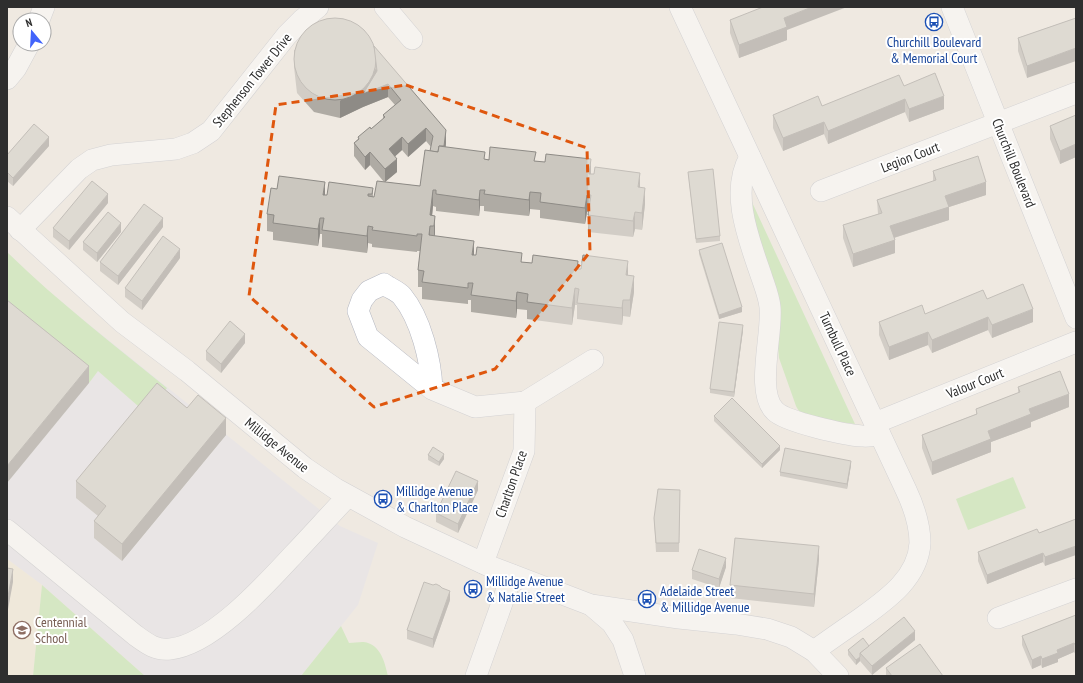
<svg xmlns="http://www.w3.org/2000/svg" width="1083" height="683" font-family="'PT Sans Narrow',sans-serif">
	<rect width="100%" height="100%" fill="#efe9e1"/>
	<path fill="#e3e1e8" d="M7,252L39,283L81,318L340,526L378,543L358,605L301,676H145L42,585L7,559Z"/>
	<path fill="#f0e6d1" d="M7,559L42,585L33,676H7Z"/>
	<g fill="#b6e59e">
		<path d="M751,200L855,424C840,422 818,421 805,415C800,413 798,410 796,406L779,358L778,347L780,326L753,221Z"/>
		<path d="M7,252C57,301 113,344 167,388L146,413L98,371L89,383L7,316Z"/>
		<path d="M1013,477L1026,508L968,530L956,499Z"/>
		<path d="M42,585L145,676H33Z"/>
		<path d="M341,626L349,643C355,643 363,641 368,643C382,648 385,664 388,676H301Z"/>
	</g>
	<g fill="none" stroke-linecap="round" stroke-linejoin="round">
		<defs>
			<g id="minor">
				<path d="M385,7L412,39"/>
				<path d="M680,7L906,490C914,507 920,524 920,543C918,580 883,602 857,621C842,631 828,641 814,651"/>
				<path d="M952,7L1076,318"/>
				<path d="M39,20L44,7"/>
				<path d="M7,79L16,68L29,44"/>
				<path d="M750,157C729,193 750,242 762,278C765,287 769,297 770,307C773,334 755,392 775,411C786,422 845,435 862,436C868,437 874,435 880,435"/>
				<path d="M821,191L1076,93"/>
				<path d="M7,217L122,322L187,371L305,468L336,489L378,512L405,527L489,566L591,605L679,618L736,624L767,629L791,637L814,651L838,676"/>
				<path d="M20,230L79,169L92,160L111,155L176,149L193,143L211,131L287,35L302,20L318,7"/>
				<path d="M432,389C431,361 421,319 402,296C398,291 389,288 384,284L369,291L362,300L358,311L368,337L432,389L475,407L525,402L593,360"/>
				<path d="M875,423L1076,342"/>
				<path d="M7,530L135,635C146,643 156,651 170,649C212,645 267,583 294,554C312,535 330,515 348,496"/>
				<path d="M483,563L524,451L525,402"/>
				<path d="M591,605L612,623L623,640L635,676"/>
				<path d="M998,618L1076,589"/>
				<path d="M476,676L512,575"/>
			</g>
		</defs>
		<use href="#minor" stroke="#b4b7c1" stroke-width="22"/>
		<use href="#minor" stroke="#fff" stroke-width="21"/>
	</g>
	<g fill="#afaba4" fill-rule="evenodd">
		<path d="M1076,18L1027,78L1018,51V38Z"/>
		<path d="M730,20L787,30V40L739,58L730,33Z"/>
		<path d="M374,46L446,143V147L485,159L536,161L591,174L640,187L645,204L642,230L635,229L633,237L588,232L589,212H587L585,224L540,218V210L530,209L529,216L484,211V206H480L479,216L436,211V207L433,206L432,216L435,233V236L474,255L522,262L628,275L634,292L630,317L623,316L622,325L577,319V305H575L572,325L527,319V310L517,309L516,318L471,312V300H468V304L422,299V287H418V270L420,251H417V252L372,247V244L368,243L367,253L322,247V234H320L318,246L273,240V232L267,231V214L325,195H327L373,188V197H374L384,182L370,165L365,170L354,156V143L358,139V137L371,129L383,119V115L395,105L388,97L363,107L340,118L314,112L297,93L294,67V50ZM426,141L431,147L420,186L385,182L397,172L395,156L402,150L408,157Z"/>
		<path d="M904,86L944,109L909,122L905,112L828,144L824,134L783,151L773,128V115L822,106Z"/>
		<path d="M1076,115V157L1060,164L1050,139V126Z"/>
		<path d="M49,146L13,186L7,181V155Z"/>
		<path d="M933,171L986,195L949,207V220L894,238L895,253L853,267L843,238V225L878,214L877,200L933,182Z"/>
		<path d="M688,172L720,236V241L696,243Z"/>
		<path d="M108,203L69,250L53,237V228Z"/>
		<path d="M163,227L118,285L100,271V262Z"/>
		<path d="M121,232L97,262L83,250V242Z"/>
		<path d="M699,250L742,312L719,319L699,254Z"/>
		<path d="M180,258L142,310L125,297V288Z"/>
		<path d="M987,299L1033,322L992,338L988,330L932,353L928,345L889,360L879,335V322L925,314Z"/>
		<path d="M743,330L734,397L710,393V389Z"/>
		<path d="M245,343L221,373L206,360V351Z"/>
		<path d="M1018,387L1069,407L1031,422V427L991,442V452L932,475L922,448V435L976,414V409L1018,393Z"/>
		<path d="M187,408L226,435L122,561L94,538V521L98,516L76,498V481Z"/>
		<path d="M714,416L780,450L762,468L714,421Z"/>
		<path d="M428,455L444,459L439,466L428,460Z"/>
		<path d="M851,465L847,489L780,476V472Z"/>
		<path d="M478,490L458,533L436,522V513Z"/>
		<path d="M680,490L679,552H656L654,518Z"/>
		<path d="M1076,519L1045,566L1043,562L987,584L978,561V552L1039,533Z"/>
		<path d="M819,559L814,607L730,598V585Z"/>
		<path d="M726,567L719,588L692,579V570Z"/>
		<path d="M450,600L433,648L407,639V630Z"/>
		<path d="M1076,615V655L1074,652L1058,659V662L1042,668L1041,665L1032,669L1022,645V636Z"/>
		<path d="M915,640L872,675L860,661L856,665L848,655V650L869,646Z"/>
		<path d="M886,668L943,676H886Z"/>
	</g>
	<g fill="#8e8b86">
		<path d="M812,7H847L787,30V40L739,58V45L784,18Z"/>
		<path d="M1076,48V61L1027,78V66Z"/>
		<path d="M377,68L388,84V97L363,107L340,118V101Z"/>
		<path d="M944,96V109L909,122V109Z"/>
		<path d="M905,99V112L828,144V131Z"/>
		<path d="M824,122V134L783,151V138Z"/>
		<path d="M426,128V141L408,157V144Z"/>
		<path d="M446,130V143L443,163V150Z"/>
		<path d="M49,137V146L13,186V178Z"/>
		<path d="M402,137V150L389,162V149Z"/>
		<path d="M1076,144V157L1060,164V151Z"/>
		<path d="M370,152V165L365,170V157Z"/>
		<path d="M397,159V172L385,182V169Z"/>
		<path d="M591,159V176L589,174Z"/>
		<path d="M640,173V189L638,187Z"/>
		<path d="M325,182V199L323,195Z"/>
		<path d="M986,182V195L949,207V220L890,239V226L945,196Z"/>
		<path d="M645,188V204L642,230V213Z"/>
		<path d="M433,190V206L431,226H430V243L429,235L430,215Z"/>
		<path d="M480,190V206L479,216V200Z"/>
		<path d="M530,192V209L529,216V200Z"/>
		<path d="M108,194V203L69,250V241Z"/>
		<path d="M587,195V212L585,224V208Z"/>
		<path d="M635,212V229L633,237V221Z"/>
		<path d="M435,216V233L434,243V226Z"/>
		<path d="M163,218V227L118,285V276Z"/>
		<path d="M320,218V234L318,246V229Z"/>
		<path d="M121,223V232L97,262V253Z"/>
		<path d="M368,226V243L367,253V236Z"/>
		<path d="M895,240V253L853,267V254Z"/>
		<path d="M474,241V257L472,255Z"/>
		<path d="M180,249V258L142,310V301Z"/>
		<path d="M628,261V277L626,275Z"/>
		<path d="M634,276V292L630,317V300Z"/>
		<path d="M575,288V305L572,325V308Z"/>
		<path d="M517,292V309L516,318V301Z"/>
		<path d="M623,300V316L622,325V308Z"/>
		<path d="M742,307V312L719,319V315Z"/>
		<path d="M1033,309V322L992,338V325Z"/>
		<path d="M988,317V330L932,353V340Z"/>
		<path d="M743,325V330L734,397V392Z"/>
		<path d="M928,332V345L889,360V347Z"/>
		<path d="M245,334V343L221,373V364Z"/>
		<path d="M89,366V383L7,483V466Z"/>
		<path d="M1069,394V407L1031,422V427L991,442V452L932,475V462L988,431L1029,409Z"/>
		<path d="M226,418V435L122,561V544Z"/>
		<path d="M780,446V450L762,468V464Z"/>
		<path d="M444,454V459L439,466V462Z"/>
		<path d="M851,461V465L847,489V484Z"/>
		<path d="M478,481V490L458,533V524Z"/>
		<path d="M819,546V559L814,607V594Z"/>
		<path d="M1076,546V555L1045,566V557Z"/>
		<path d="M1043,553V562L987,584V575Z"/>
		<path d="M726,558V567L719,588V579Z"/>
		<path d="M13,569V582L7,615V602Z"/>
		<path d="M450,591V600L433,648V639Z"/>
		<path d="M915,631V640L872,675V666Z"/>
		<path d="M1074,643V652L1058,659V662L1042,668V659L1057,650Z"/>
		<path d="M1041,656V665L1032,669V660Z"/>
		<path d="M860,657V661L856,665V660Z"/>
	</g>
	<g fill="#cbc7bf" stroke="#8e8b86">
		<path d="M763,7H812L784,18L787,27L739,45L730,20Z"/>
		<path d="M1076,18V48L1027,66L1018,38Z"/>
		<circle cx="335" cy="59" r="41"/>
		<path d="M374,46L446,130L444,146H439L438,152L430,151L433,136L426,128L408,144L402,137L389,149L397,159L385,169L370,152L365,157L354,143L359,139L358,137L370,127L371,129L385,117L383,115L401,100L388,84L363,94L377,71Z"/>
		<path d="M935,73L944,96L909,109L905,99L828,131L824,122L783,138L773,115L818,96L822,106L899,75L904,86Z"/>
		<path d="M1076,115V144L1060,151L1050,126Z"/>
		<path d="M34,124L49,137L13,178L7,172V155Z"/>
		<path d="M439,146L485,152L484,159L489,160L490,147L536,152L534,161L545,162L546,154L591,159L589,174H594L595,167L640,173L638,187L645,188L642,213L635,212L633,221L588,215L591,195H587L585,208L540,202L541,193L530,192L529,200L484,194L485,190H480L479,200L436,194V190H433L430,215L435,216L434,226H430L429,235L474,241L472,255H476L477,247L522,253L521,262L532,263L533,255L578,261L577,269H581L583,255L628,261L626,275L634,276L630,300H623L622,308L577,303L579,289L575,288L572,308L527,302L528,294L517,292L516,301L471,295L473,283H468V288L422,282L424,271L418,270L422,234H417V236L372,230L373,227L368,226L367,236L322,230L324,218H320L318,229L273,223L274,215L267,214L271,188L277,189L279,176L325,182L323,195H327L329,182L373,188L372,194H368V196L374,197L377,181L420,186L425,150L438,152Z"/>
		<path d="M978,156L986,182L945,196L949,207L890,226L895,240L853,254L843,225L882,213L877,200L936,180L933,171Z"/>
		<path d="M713,169L720,236L696,239L688,172Z"/>
		<path d="M92,181L108,194L69,241L53,228Z"/>
		<path d="M144,204L163,218L118,276L100,262Z"/>
		<path d="M108,212L121,223L97,253L83,242Z"/>
		<path d="M163,236L180,249L142,301L125,288Z"/>
		<path d="M722,243L742,307L719,315L699,250Z"/>
		<path d="M1023,284L1033,309L992,325L988,317L932,340L928,332L889,347L879,322L922,305L925,314L983,290L987,299Z"/>
		<path d="M7,300L89,366L7,466Z"/>
		<path d="M230,321L245,334L221,364L206,351Z"/>
		<path d="M719,322L743,325L734,392L710,389Z"/>
		<path d="M1060,371L1069,394L1029,409L1031,414L988,431L991,439L932,462L922,435L977,414L976,409L1020,392L1018,387Z"/>
		<path d="M157,383L187,408L198,395L226,418L122,544L94,521L106,506L76,481Z"/>
		<path d="M732,398L780,446L762,464L714,416Z"/>
		<path d="M433,447L444,454L439,462L428,455Z"/>
		<path d="M785,448L851,461L847,484L780,472Z"/>
		<path d="M456,471L478,481L458,524L436,513Z"/>
		<path d="M658,489L680,490L679,543H656L654,518Z"/>
		<path d="M1076,519V546L1045,557L1043,553L987,575L978,552L1037,529L1039,533Z"/>
		<path d="M735,538L819,546L814,594L730,585Z"/>
		<path d="M699,549L726,558L719,579L692,570Z"/>
		<path d="M7,568L13,569L7,602Z"/>
		<path d="M424,582L433,585L436,584L440,586L442,588L450,591L433,639L407,630Z"/>
		<path d="M1076,615V646L1074,643L1057,650L1058,653L1042,659L1041,656L1032,660L1022,636Z"/>
		<path d="M904,617L915,631L872,666L860,653Z"/>
		<path d="M863,638L869,646L860,653V657L856,660L848,650Z"/>
		<path d="M920,644L943,676H892L886,668Z"/>
	</g>
	<path d="M0 0H1083V683H0ZM406,85L587,148L590,252L495,369L374,407L249,296L276,105Z" fill="#efe9e1" fill-opacity=".55" fill-rule="evenodd"/>
	<path fill="none" stroke="#df570e" stroke-width="3" stroke-dasharray="8 5" stroke-linejoin="round" d="M406,85L587,148L590,252L495,369L374,407L249,296L276,105Z"/>
	<defs>
		<symbol id="bus-ring" viewBox="-11 -11 22 22"><circle r="9.5" fill="#fff" stroke="#1a4fb4" stroke-width="1.5"/><path d="M-5-6H5V4H4V6H2V4H-2V6H-4V4H-5ZM-3.5-4V0h7V-4ZM-3.5 1.2v1.5H-2V1.2ZM2 1.2v1.5H3.5V1.2Z" fill="#1a4fb4"/></symbol>
		<symbol id="school-ring" viewBox="-11 -11 22 22"><circle r="9.5" fill="#fff" stroke="#8d6e63" stroke-width="1.5"/><path d="M0-5L7-2L0 1L-7-2ZM-4 1L0 2.5L4 1V4Q0 6-4 4Z" fill="#8d6e63"/></symbol>
	</defs>
	<g fill-rule="evenodd">
		<use href="#bus-ring" x="924" y="12" width="20" height="20"/>
		<use href="#bus-ring" x="373" y="489" width="20" height="20"/>
		<use href="#bus-ring" x="463" y="579" width="20" height="20"/>
		<use href="#bus-ring" x="637" y="589" width="20" height="20"/>
		<use href="#school-ring" x="12" y="620" width="20" height="20"/>
	</g>
	<g text-anchor="middle" dominant-baseline="central" stroke-width="4" stroke-linejoin="round" paint-order="stroke">
		<g font-size="14" fill="#164399" stroke="#fff" text-anchor="start">
			<text x="934" y="42" text-anchor="middle">Churchill Boulevard<tspan x="934" dy="16">&amp; Memorial Court</tspan></text>
			<text x="396" y="491">Millidge Avenue<tspan x="396" dy="16">&amp; Charlton Place</tspan></text>
			<text x="486" y="581">Millidge Avenue<tspan x="486" dy="16">&amp; Natalie Street</tspan></text>
			<text x="660" y="591">Adelaide Street<tspan x="660" dy="16">&amp; Millidge Avenue</tspan></text>
		</g>
		<g font-size="14" fill="#2e2e2e" stroke="#fff">
			<text transform="translate(252 80) rotate(-51)">Stephenson Tower Drive</text>
			<text transform="translate(910 157) rotate(-21)">Legion Court</text>
			<text transform="translate(1014 163) rotate(68)">Churchill Boulevard</text>
			<text transform="translate(838 344) rotate(65)">Turnbull Place</text>
			<text transform="translate(975 383) rotate(-22)">Valour Court</text>
			<text transform="translate(277 445) rotate(39)">Millidge Avenue</text>
			<text transform="translate(511 484) rotate(-71)">Charlton Place</text>
		</g>
		<g font-size="14" fill="#785e54" stroke="#fff" text-anchor="start">
			<text x="35" y="622">Centennial<tspan x="35" dy="16">School</tspan></text>
		</g>
	</g>
	<rect width="1083" height="683" fill="none" stroke="#2e2e2e" stroke-width="16"/>
	<g transform="translate(32 32) rotate(342)"><circle r="19" fill="#ffffff" stroke="#ababab"/>
	<path d="M0-3L7 15L0 10L-7 15Z" fill="#4264fb"/>
	<text y="-6" font-size="11" font-weight="bold" text-anchor="middle" fill="#2e2e2e">N</text>
	</g>
</svg>
